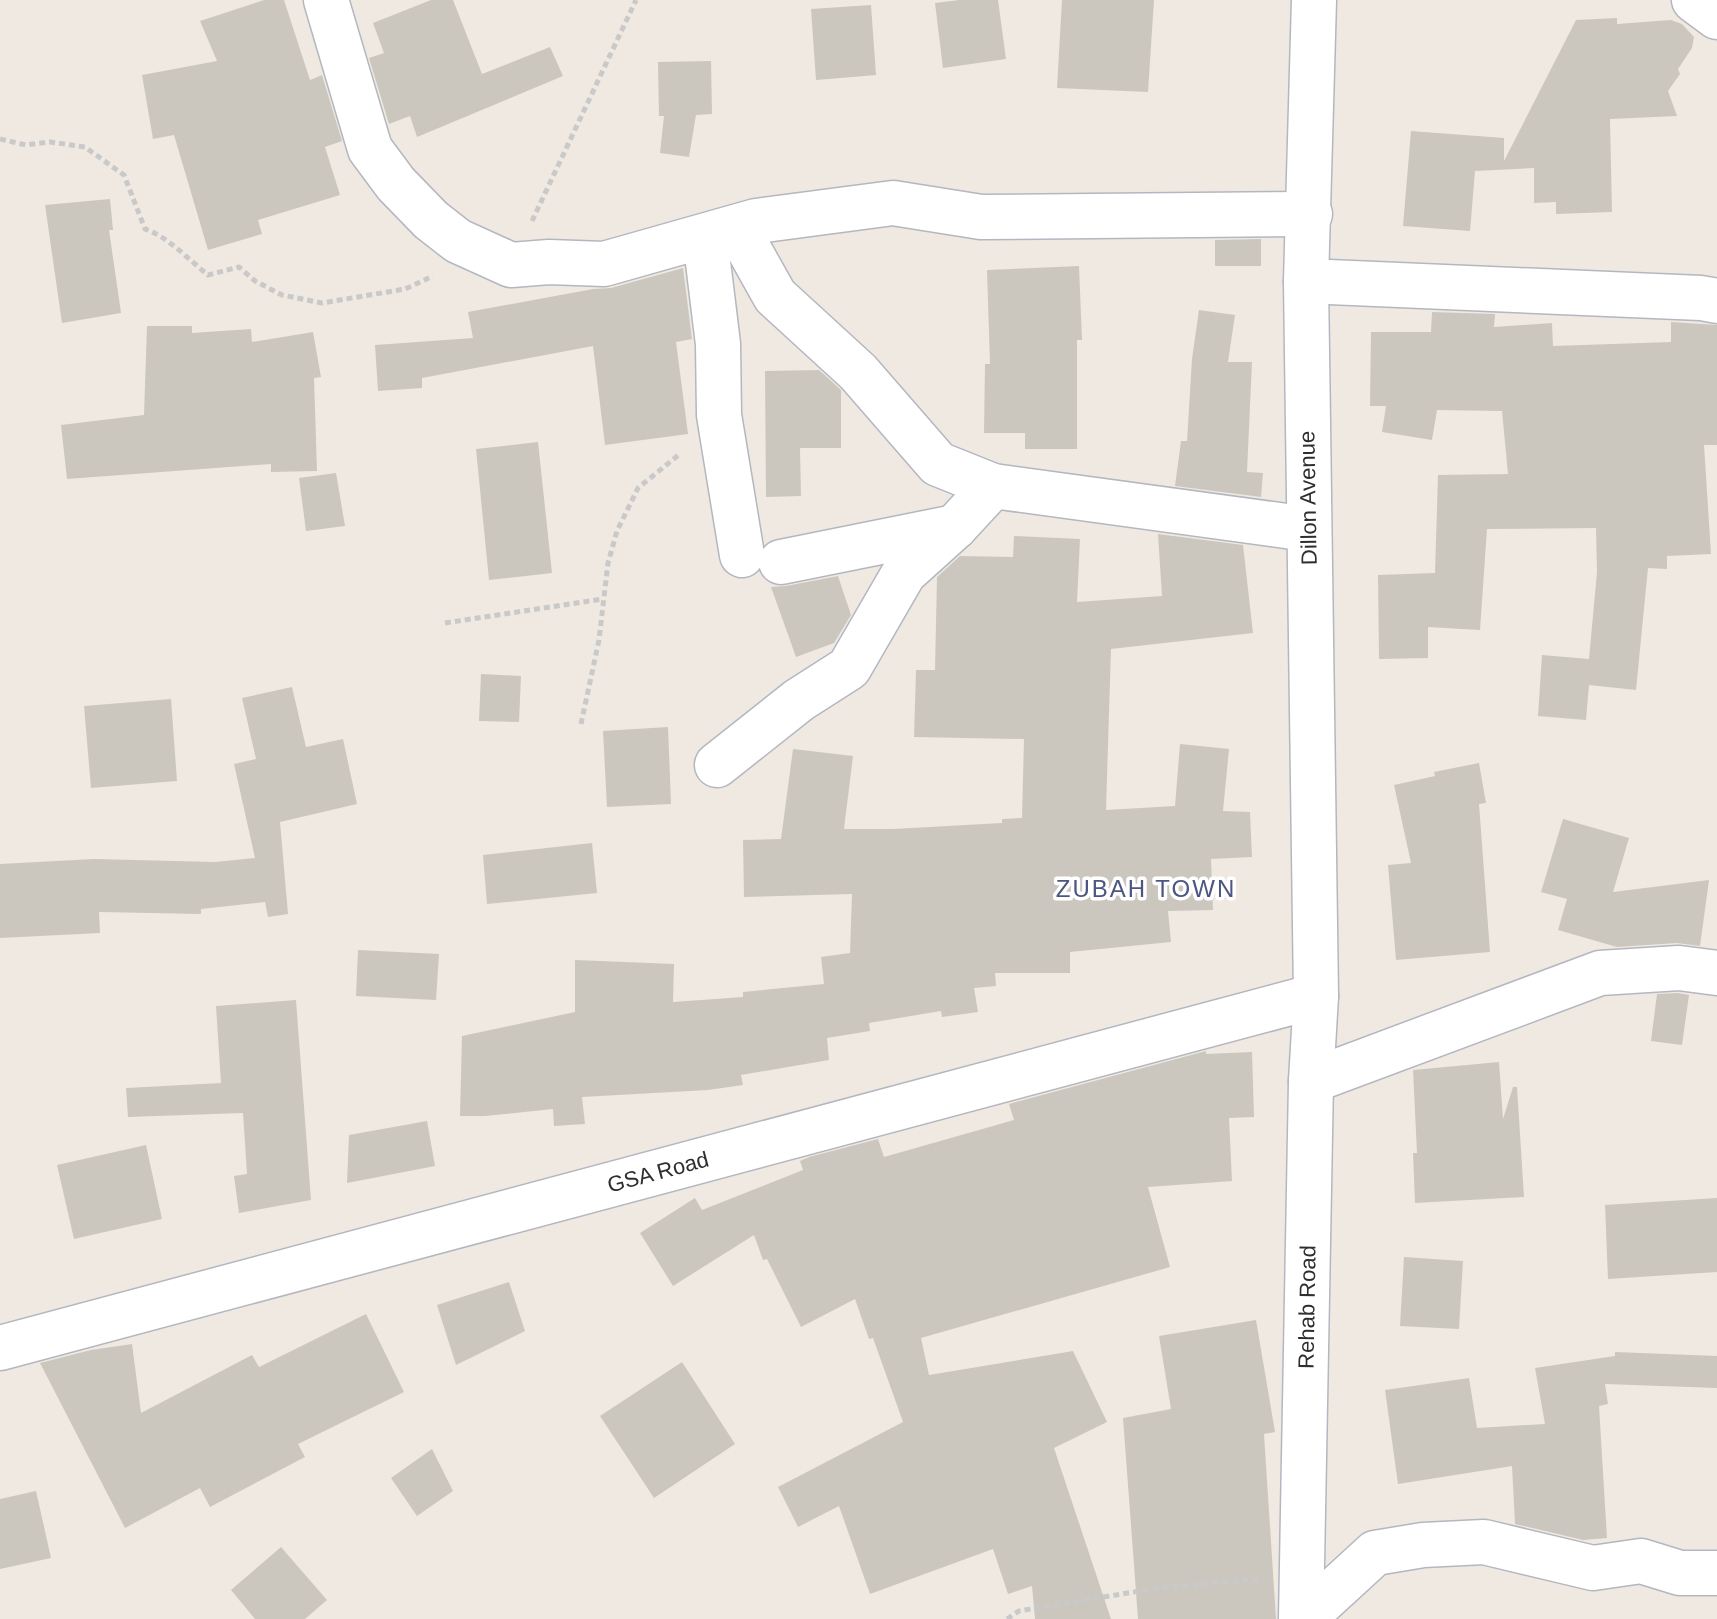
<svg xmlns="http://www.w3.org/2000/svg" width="1717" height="1619" font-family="Helvetica,sans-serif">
	<rect width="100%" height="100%" fill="#efe9e1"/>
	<g fill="#cbc7bf">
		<path d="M264,0H284L310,80L322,75L342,141L325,147L340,195L258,220L262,234L208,250L174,135L153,139L142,75L217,61L200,21Z"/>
		<path d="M431,0H453L482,74L550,47L563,76L417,137L410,116L389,124L369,58L384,53L373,23Z"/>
		<path d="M959,0H998L1006,59L943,68L935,3Z"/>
		<path d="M1062,0H1154L1148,92L1057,88Z"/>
		<path d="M871,5L876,75L816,80L811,9Z"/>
		<path d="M1617,18V24L1671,20L1682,24L1694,37L1692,48L1678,69L1680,74L1668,91L1677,116L1610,119L1612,212L1556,214V202L1534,203V168L1475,171L1470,231L1403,226L1411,131L1504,138V161L1576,20Z"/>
		<path d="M711,61L712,114L696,115L689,157L660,153L664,116H659L658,62Z"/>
		<path d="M110,199L113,230H109L121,313L62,323L45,205Z"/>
		<path d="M1261,239V266H1215V240Z"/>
		<path d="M1079,266L1082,340H1077V449H1025V433H984L985,364H990L987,270Z"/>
		<path d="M683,268L692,339L676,342L688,434L605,445L593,346L422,378V388L378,391L375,345L473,338L468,312L593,289L611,288Z"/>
		<path d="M1199,310L1235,315L1228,362H1252L1247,472L1263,473L1261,497L1175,486L1181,441H1187L1192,359Z"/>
		<path d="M1432,312L1495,314L1494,327L1552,323L1553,346L1671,342V322L1717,325V445H1704L1711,554L1667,556V569L1648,568L1636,690L1589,685L1586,720L1538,716L1542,655L1589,659L1597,572L1596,528L1487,529L1480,630L1428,627V658L1379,659L1378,575L1435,573L1438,475L1508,474L1502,411L1437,410L1432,440L1382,432L1386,406H1370L1371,332H1431Z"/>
		<path d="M147,326H192V333L251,329L252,342L313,332L321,377L314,378L317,471L271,472V464L67,479L61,425L144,415Z"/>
		<path d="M819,370L841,390V448H800L801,496L766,497L765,371Z"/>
		<path d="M538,442L552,573L489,580L476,449Z"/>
		<path d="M336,473L345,526L306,531L299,478Z"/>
		<path d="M1158,534L1243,545L1253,633L1111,649L1106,810L1175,806L1180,744L1229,749L1223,811L1250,812L1252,857L1211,859L1213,910L1168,911L1171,942L1070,952V973H995L996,986L974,988L978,1012L942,1017L941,1011L869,1023L870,1031L827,1038L829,1060L741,1075L743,1085L708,1090L582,1097L585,1124L554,1126L553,1109L485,1116H460L462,1036L575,1012V960L674,964L673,1002L743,997V992L824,984L821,957L850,953L852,894L744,897L743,840L781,839L793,749L853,756L844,829H893L1002,823V819L1022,818L1024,739L914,737L916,670H935L937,577L960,556L1013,557L1014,536L1080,539L1077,602L1162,596Z"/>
		<path d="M838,576L851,615L834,643L796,657L771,587L786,586Z"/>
		<path d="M481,674L521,676L519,722L479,721Z"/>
		<path d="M292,687L306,747L343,739L357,804L280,822L288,914L268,917L265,902L201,909V914L99,912L100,933L0,938V864L94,859L215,862L255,858L234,764L256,759L242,698Z"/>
		<path d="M171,699L177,781L91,788L84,706Z"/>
		<path d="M668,727L671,804L607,807L603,731Z"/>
		<path d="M1479,763L1486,803L1479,804L1490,952L1396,960L1388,865L1411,863L1394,785L1435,776L1434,772Z"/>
		<path d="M1563,819L1629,838L1613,892L1709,880L1700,946L1677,943L1617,947L1558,930L1567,899L1541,892Z"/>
		<path d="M592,843L597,893L487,904L483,855Z"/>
		<path d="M358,950L439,954L436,1000L356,996Z"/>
		<path d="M1678,993L1689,995L1682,1045L1651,1041L1657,994Z"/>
		<path d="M296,1000L311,1200L239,1213L234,1176L247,1174L243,1113L128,1117L126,1088L221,1083L216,1006Z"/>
		<path d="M1206,1051V1054L1252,1052L1254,1117L1229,1118L1232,1181L1148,1187L1170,1267L921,1338L929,1375L1073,1351L1107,1422L1054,1448L1111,1619H1035L1032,1586L1008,1594L993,1549L870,1594L839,1506L798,1527L778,1487L903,1422L873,1338L869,1339L855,1299L801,1327L767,1259L763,1260L754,1235L673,1286L640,1233L695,1198L702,1210L803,1170L800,1161L809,1157L878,1139L884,1157L1014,1120L1009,1104Z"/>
		<path d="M1499,1062L1503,1119L1513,1087H1517L1524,1197L1415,1203L1413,1153H1417L1413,1070Z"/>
		<path d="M427,1121L435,1166L347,1183L349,1135Z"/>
		<path d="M146,1145L162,1219L74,1239L57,1165Z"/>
		<path d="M1717,1198V1272L1608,1279L1605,1205Z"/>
		<path d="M1404,1257L1463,1261L1459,1329L1400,1326Z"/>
		<path d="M509,1282L525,1331L456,1365L437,1305Z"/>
		<path d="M366,1314L404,1392L298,1444L305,1457L210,1507L200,1488L125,1528L40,1363L91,1350L132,1344L141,1413L252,1355L259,1367Z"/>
		<path d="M1256,1320L1275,1432L1264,1434L1276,1619H1138L1123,1418L1171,1409L1159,1336Z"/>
		<path d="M1615,1352L1717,1356V1388L1605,1384L1608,1404L1599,1406L1607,1538L1583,1540L1515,1524L1512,1466L1398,1484L1385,1390L1469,1378L1477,1428L1545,1424L1535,1368L1615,1356Z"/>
		<path d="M682,1362L735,1444L654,1498L600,1416Z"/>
		<path d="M432,1449L453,1491L417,1516L391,1478Z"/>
		<path d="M36,1491L51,1558L0,1569V1499Z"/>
		<path d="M281,1547L327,1600L305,1619H255L231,1590Z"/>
	</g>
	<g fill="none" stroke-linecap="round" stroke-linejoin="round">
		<defs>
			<g id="street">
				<path d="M326,0L370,149L396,184L431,220L458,241L511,265L549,262L604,264L756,221L893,203L981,217L1310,214"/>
				<path d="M1694,0L1717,17"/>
				<path d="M737,228L775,296L858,372L938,464L993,486L1308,529"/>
				<path d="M705,238L718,344L719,415L742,555"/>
				<path d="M1306,281L1701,298L1717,301"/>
				<path d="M781,562L955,527"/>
				<path d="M717,765L799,700L849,668L904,573L955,527L993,486"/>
				<path d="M1311,1081L1600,973L1679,968L1717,973"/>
				<path d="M1303,1619L1375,1553L1423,1545L1484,1542L1593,1568L1641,1561L1680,1573H1717"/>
			</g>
			<g id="secondary">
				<path d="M0,1348L1316,996"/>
				<path d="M1301,1619L1311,1081L1316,996L1306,281L1314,0"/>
			</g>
		</defs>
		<use href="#street" stroke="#b4b7c1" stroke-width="47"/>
		<use href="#secondary" stroke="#b4b7c1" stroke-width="47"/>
		<g stroke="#c9c9c9" stroke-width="5" stroke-dasharray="6 4" stroke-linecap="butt">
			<path d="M0,139L26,145L50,142L85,147L124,175L145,229C167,236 189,260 208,275L239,267L255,281L282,295L322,303L405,289L433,276"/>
			<path d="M532,221L636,0"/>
			<path d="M445,623L603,599"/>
			<path d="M581,724L599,640L608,563L617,531L638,488L681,453"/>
			<path d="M1007,1619L1019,1611L1158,1588L1262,1579"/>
		</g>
		<use href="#street" stroke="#fff" stroke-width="44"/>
		<use href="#secondary" stroke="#fff" stroke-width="44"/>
	</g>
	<g text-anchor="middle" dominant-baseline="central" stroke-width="7" stroke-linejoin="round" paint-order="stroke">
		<g font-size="22" fill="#2e2e2e" stroke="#fff">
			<text transform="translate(1308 498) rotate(-91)">Dillon Avenue</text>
			<text transform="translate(658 1172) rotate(-15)">GSA Road</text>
			<text transform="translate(1307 1307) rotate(-89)">Rehab Road</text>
		</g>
		<g font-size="24" letter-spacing="2" fill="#4d5680" stroke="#fff">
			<text x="1146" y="888">ZUBAH TOWN</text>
		</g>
	</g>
</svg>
